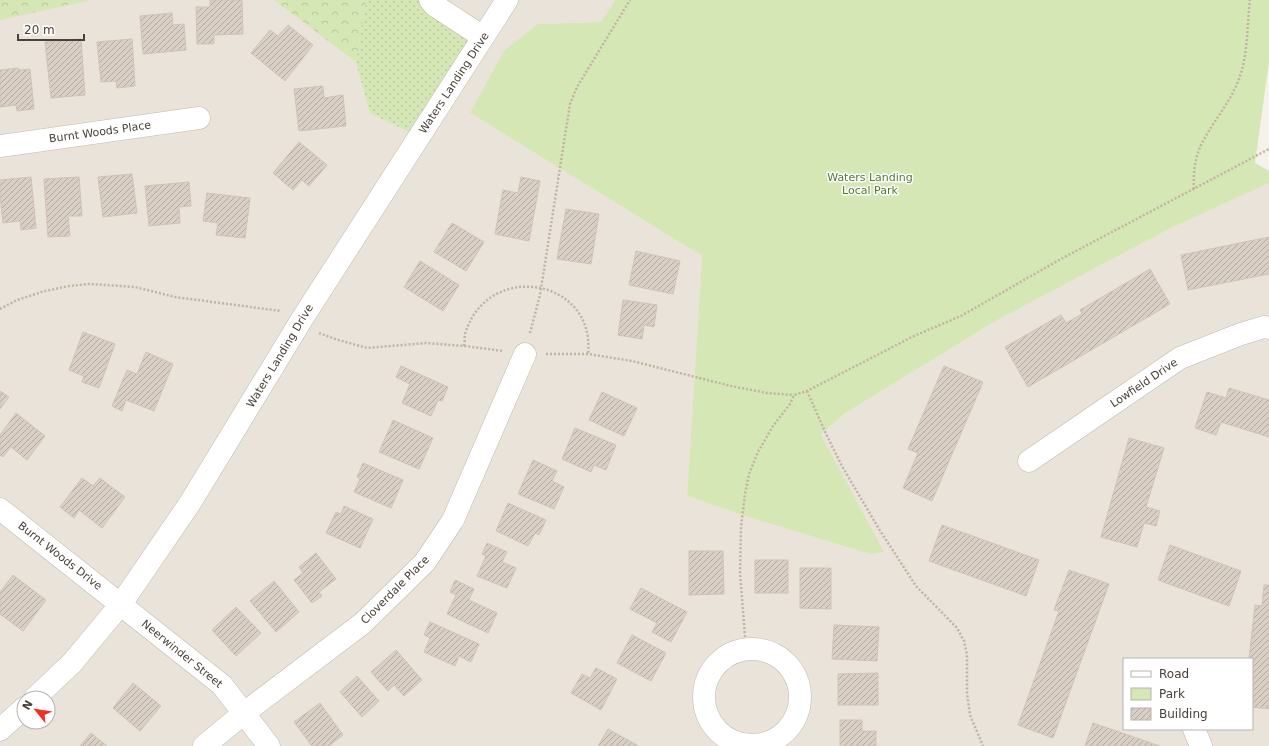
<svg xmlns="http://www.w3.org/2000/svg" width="1269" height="746" font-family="'DejaVu Sans',sans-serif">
	<defs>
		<pattern id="grass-dots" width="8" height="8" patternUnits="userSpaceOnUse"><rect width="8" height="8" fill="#d6e7b6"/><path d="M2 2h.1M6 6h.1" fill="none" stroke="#b9c79d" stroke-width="1.8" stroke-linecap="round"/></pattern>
		<pattern id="forest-crowns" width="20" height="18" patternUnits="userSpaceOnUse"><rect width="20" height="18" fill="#d6e7b6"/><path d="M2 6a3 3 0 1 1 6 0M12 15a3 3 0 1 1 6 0" fill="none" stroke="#b9c79d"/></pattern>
		<pattern id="building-hatch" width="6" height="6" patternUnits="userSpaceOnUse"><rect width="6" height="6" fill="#d9cfc4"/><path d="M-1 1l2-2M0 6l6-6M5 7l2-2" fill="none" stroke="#b2aaa0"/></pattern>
	</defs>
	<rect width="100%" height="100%" fill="#f5f1eb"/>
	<path fill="#e9e3da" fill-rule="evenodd" d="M0,0H615L601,22L538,24L470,113L702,256L687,496L748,517L870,554L844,479L821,436L844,414L994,322L1169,229L1269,183V746H0ZM1124,659H1252V729H1124ZM24,698H48V722H24Z"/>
	<path fill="url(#grass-dots)" d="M366,0H430L483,37L420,137L370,113L356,62Z"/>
	<g fill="url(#forest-crowns)">
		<path d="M0,0H91L0,20Z"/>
		<path d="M274,0H366L356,62Z"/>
	</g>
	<path fill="#d6e7b6" d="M615,0H1269V62L1255,163L1269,171V183L1169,229L994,322L844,414L821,435L884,552L870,554L748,517L687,496L702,256L470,113L504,51L538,24L601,22Z"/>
	<g fill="url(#building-hatch)" stroke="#d1c3b4">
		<path d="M210,0H242L243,34L214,35V44H197L196,7H210Z"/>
		<path d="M172,13L173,25L184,24L186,50L143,54L140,16Z"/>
		<path d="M288,25L313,45L285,81L251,53L270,30L278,36Z"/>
		<path d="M81,39L85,95L51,98L45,42Z"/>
		<path d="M132,39L135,86L117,88L116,81L101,82L97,42Z"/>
		<path d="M18,68L20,70L30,69L34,109L17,111L16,105L0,107V70Z"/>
		<path d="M323,86L324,98L343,95L346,126L299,131L294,89Z"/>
		<path d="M299,142L327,165L309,186L302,180L293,190L273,173Z"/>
		<path d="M132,174L137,213L103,217L98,177Z"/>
		<path d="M31,177L36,228L21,230L20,221L3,223L0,196V180Z"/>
		<path d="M79,177L82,216H68L70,236L48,237L44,179Z"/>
		<path d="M521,177L540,181L529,241L495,234L503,190L518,193Z"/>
		<path d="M189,182L191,206L179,207L180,223L149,226L145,186Z"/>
		<path d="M207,193L250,198L245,238L216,235L218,223L203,221Z"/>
		<path d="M566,209L599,214L591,264L557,259Z"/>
		<path d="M452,223L484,242L466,271L434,252Z"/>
		<path d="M1269,237V274L1188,290L1181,255Z"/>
		<path d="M636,251L680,261L673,294L629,285Z"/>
		<path d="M420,261L459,285L443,311L404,287Z"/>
		<path d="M1150,269L1170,304L1028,387L1005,347L1061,315L1066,323L1082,314L1080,310Z"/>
		<path d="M623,300L657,305L654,327L644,325L642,339L618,335Z"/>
		<path d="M83,332L115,344L99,388L82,382L84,376L69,370Z"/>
		<path d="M146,352L173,364L154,411L126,400L122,411L112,406L127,370L137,374Z"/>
		<path d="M401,366L448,387L442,401L438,400L431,416L402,403L410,384L396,377Z"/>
		<path d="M944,366L983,382L932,501L903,488L918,453L908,449Z"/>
		<path d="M1229,388L1269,400V437L1221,422L1216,435L1195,428L1207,392L1226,398Z"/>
		<path d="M0,391L9,397L0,409Z"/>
		<path d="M602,392L637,408L624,436L589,420Z"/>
		<path d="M16,413L45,436L27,460L11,447L3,457L0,455V435Z"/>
		<path d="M393,420L433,438L419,469L379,452Z"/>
		<path d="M575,428L616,445L606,470L594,465L591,472L562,459Z"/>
		<path d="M1129,438L1164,448L1146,507L1160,511L1156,526L1144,523L1137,547L1101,537Z"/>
		<path d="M533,460L557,471L552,481L564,487L554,509L518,494Z"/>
		<path d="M363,463L403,480L391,508L354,492L360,479L357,477Z"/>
		<path d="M82,478L93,486L100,478L125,497L102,528L79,510L74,518L60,507Z"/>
		<path d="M508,503L546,520L539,535L535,533L528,546L496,531Z"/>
		<path d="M344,506L373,519L360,548L326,533L336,512L341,514Z"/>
		<path d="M942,525L1039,560L1026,596L929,561Z"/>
		<path d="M487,543L507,552L502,562L516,568L507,588L477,576L486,556L482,554Z"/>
		<path d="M1170,545L1241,571L1229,606L1158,580Z"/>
		<path d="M689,551H723L724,594L689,595Z"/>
		<path d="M316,553L336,579L319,592L322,596L312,603L294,580L303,573L299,567Z"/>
		<rect x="755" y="560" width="33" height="33"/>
		<path d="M800,568H831V609L800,608Z"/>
		<path d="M1069,570L1109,584L1053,738L1018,725L1059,611L1054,610Z"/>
		<path d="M13,575L46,600L23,631L0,614V592Z"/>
		<path d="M455,580L474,589L469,600L497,613L488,633L447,614L456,595L450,592Z"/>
		<path d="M274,581L299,612L276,632L250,601Z"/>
		<path d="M1264,585H1269V709L1252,707V659H1249L1255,605L1262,606Z"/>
		<path d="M641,588L687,612L671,642L652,632L657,623L630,609Z"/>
		<path d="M236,607L261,633L236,656L212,630Z"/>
		<path d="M430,622L479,644L471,662L459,656L455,666L424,652L430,638L424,635Z"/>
		<path d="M834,625L879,627L877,661L832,659Z"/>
		<path d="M632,635L666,653L651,681L617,663Z"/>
		<path d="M396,650L422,680L404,696L394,685L388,691L371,672Z"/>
		<path d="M596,668L617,679L601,710L571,693L582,674L590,678Z"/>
		<path d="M878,673V705H838V674Z"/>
		<path d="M357,676L379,701L362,717L340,692Z"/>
		<path d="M133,683L161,706L140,731L113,708Z"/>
		<path d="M320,703L343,735L329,746H312L294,722Z"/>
		<path d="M840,720H862V731H876V746H840Z"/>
		<path d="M1093,723L1160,746H1085Z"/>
		<path d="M608,729L637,745V746H598Z"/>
		<path d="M91,733L107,746H80Z"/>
	</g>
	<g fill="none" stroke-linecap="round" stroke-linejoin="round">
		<defs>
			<g id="minor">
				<path d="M430,0L434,5L483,37"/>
				<path d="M0,146L199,118"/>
				<path d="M1029,461L1180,358L1241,334L1264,327L1269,328"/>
				<path d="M0,509L222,685L269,746"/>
				<circle cx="752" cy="697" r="48"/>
				<path d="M35,698L72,663L121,604L190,503L302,319L507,0"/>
				<path d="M1194,729L1201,746"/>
				<path d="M0,730L24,708"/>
				<path d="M204,746L244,713L363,623L425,562L453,520L525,354"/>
			</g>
		</defs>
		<use href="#minor" stroke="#c0b8ae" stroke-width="23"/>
		<g stroke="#c2b3a0" stroke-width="2.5" stroke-dasharray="2 2" stroke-linecap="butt">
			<path d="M1194,189C1193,172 1195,156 1203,141C1215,119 1232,100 1240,76C1248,53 1247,25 1250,0"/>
			<path d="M0,309L17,300L45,291L69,286L89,284L135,287L175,297L281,311"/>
			<path d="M319,333L335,339L367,348L426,343L464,346L503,351"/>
			<path d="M530,333L540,295L570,104L577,87L630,0"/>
			<path d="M464,346C465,341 464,335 466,331C490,260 596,279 588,354"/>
			<path d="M546,354H588L632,361L731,386L767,393L794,395"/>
			<path d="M807,391L827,436L842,466L879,529L916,586L957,628L964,641L967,655V693L970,715L983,746"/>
			<path d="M746,649L740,573L741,527L745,494L749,474L758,452L773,426L790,404L794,395L807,391L914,336L961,316L1059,260L1269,149"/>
		</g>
		<use href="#minor" stroke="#fff" stroke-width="22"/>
	</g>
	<g text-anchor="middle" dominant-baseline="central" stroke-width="3" stroke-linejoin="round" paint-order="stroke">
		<g font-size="11" fill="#494139" stroke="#fff">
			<text transform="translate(454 83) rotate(-57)">Waters Landing Drive</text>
			<text transform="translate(100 132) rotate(-8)">Burnt Woods Place</text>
			<text transform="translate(280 356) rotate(-59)">Waters Landing Drive</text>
			<text transform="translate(1144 383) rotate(-34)">Lowfield Drive</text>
			<text transform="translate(60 556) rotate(38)">Burnt Woods Drive</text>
			<text transform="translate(395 590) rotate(-45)">Cloverdale Place</text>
			<text transform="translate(182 654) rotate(39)">Neerwinder Street</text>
		</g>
		<g font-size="11" fill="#517a2d" stroke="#fff">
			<text x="870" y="177">Waters Landing<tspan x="870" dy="13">Local Park</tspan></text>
		</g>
	</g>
	<rect x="1123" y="658" width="130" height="72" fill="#ffffff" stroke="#b6b3b0"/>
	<rect x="1131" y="671" width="20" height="6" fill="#ffffff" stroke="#b6b3b0"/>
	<text x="1159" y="678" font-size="12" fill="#494139">Road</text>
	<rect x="1131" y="688" width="20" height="12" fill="#d6e7b6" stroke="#b6b3b0"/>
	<text x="1159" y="698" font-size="12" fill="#494139">Park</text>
	<rect x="1131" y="708" width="20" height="12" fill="url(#building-hatch)" stroke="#b6b3b0"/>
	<text x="1159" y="718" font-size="12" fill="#494139">Building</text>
	<g transform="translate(36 710) rotate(300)"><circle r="19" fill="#ffffff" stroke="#b6b3b0"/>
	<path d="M0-3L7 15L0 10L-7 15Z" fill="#f23125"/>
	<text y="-6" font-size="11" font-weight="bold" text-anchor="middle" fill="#494139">N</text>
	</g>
	<path d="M18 34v6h66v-6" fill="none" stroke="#494139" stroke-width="2"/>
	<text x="24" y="34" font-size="12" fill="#494139" stroke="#ffffff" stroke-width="3" paint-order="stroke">20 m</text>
</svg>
